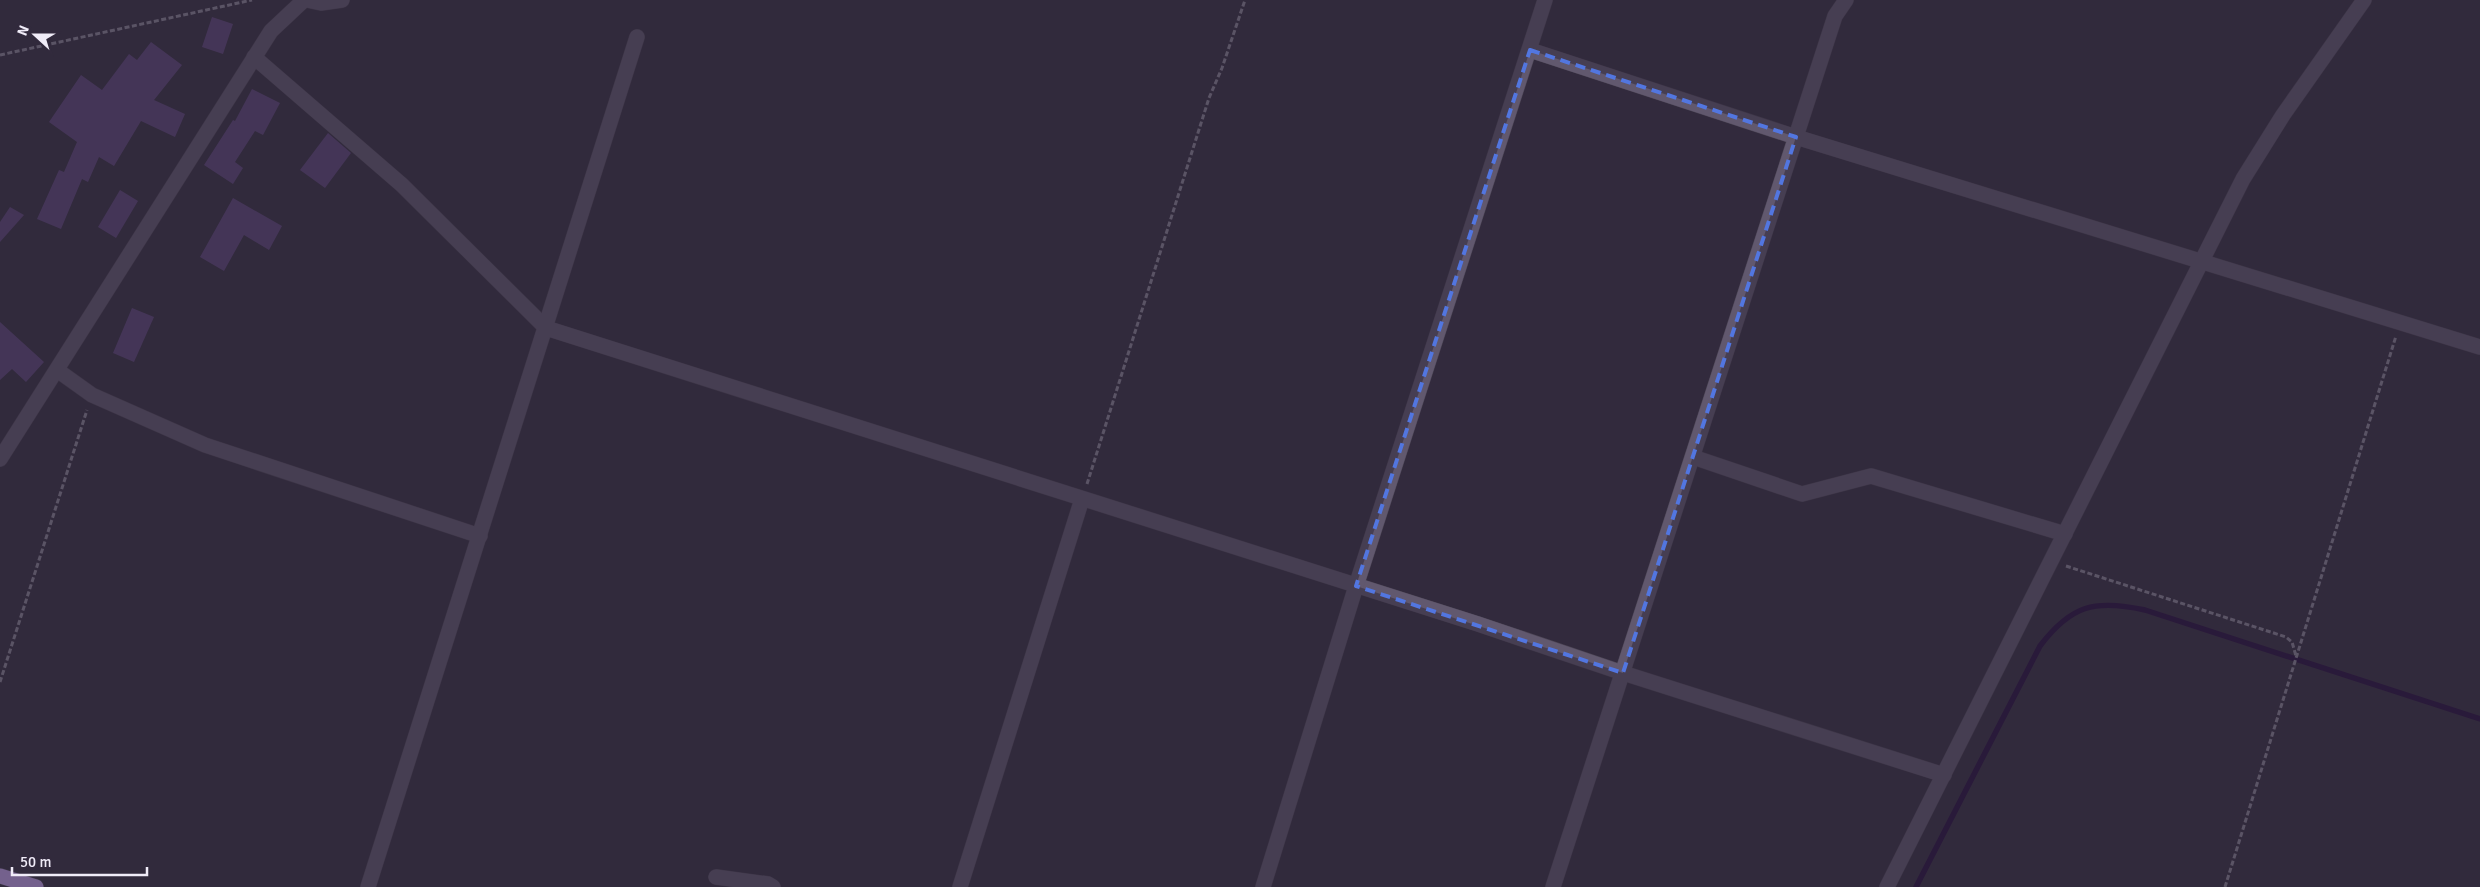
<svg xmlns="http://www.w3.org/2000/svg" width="2480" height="887" font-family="Signika,sans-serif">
	<rect width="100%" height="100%" fill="#322a3d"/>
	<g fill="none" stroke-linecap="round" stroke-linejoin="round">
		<path stroke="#210738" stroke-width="5.5" d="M1916,887L2040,646C2071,605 2095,599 2145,610L2480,719"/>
	</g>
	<g fill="#5c4479">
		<path d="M212,17L233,24L223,54L202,47Z"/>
		<path d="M151,42L182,65L154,100L185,114L175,137L141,121L114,166L99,157L88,182L82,179L61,229L37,219L59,170L64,172L77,142L49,122L81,75L102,90L129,54L137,60Z"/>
		<path d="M252,89L280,103L263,135L255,131L235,162L243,168L233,184L204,165L233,120L235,121Z"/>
		<path d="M328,133L351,153L325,188L300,170Z"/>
		<path d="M120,190L138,201L116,238L98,227Z"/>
		<path d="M233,198L282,226L269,250L244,235L224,271L200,257Z"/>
		<path d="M10,207L24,215L0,242V222Z"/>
		<path d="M132,308L154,317L134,362L113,353Z"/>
		<path d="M0,322L44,362L26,382L12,369L0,380Z"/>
	</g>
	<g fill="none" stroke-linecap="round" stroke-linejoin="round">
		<defs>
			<g id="minor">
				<path d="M307,0L321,3L342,0"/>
				<path d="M1530,50L1796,137L2480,347"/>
				<path d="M254,57L402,185L546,328L1478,624L1623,673L1944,775"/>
				<path d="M57,370L92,395L205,445L480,536"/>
				<path d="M1693,457L1802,494L1871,476L2065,534"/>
				<path d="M0,459L271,31L304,0"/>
				<path d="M716,877L768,884L773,887"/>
				<path d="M368,887L637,37"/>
				<path d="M960,887L1082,499"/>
				<path d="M1263,887L1356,586L1545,0"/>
				<path d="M1553,887L1835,16L1846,0"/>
				<path d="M1887,887L2243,179L2283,115L2364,0"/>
			</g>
			<path id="highway" d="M0,876L36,887"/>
		</defs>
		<use href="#minor" stroke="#4d4656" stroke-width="16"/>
		<use href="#highway" stroke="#4d4656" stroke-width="16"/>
		<g stroke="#8d8797" stroke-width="3" stroke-dasharray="5 2.5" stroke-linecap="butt">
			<path d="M0,55L252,0"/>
			<path d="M1087,484L1209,98L1222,68L1245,0"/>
			<path d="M2066,566L2286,637L2292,642L2296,656"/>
			<path d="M0,682L87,410"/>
			<path d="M2225,887L2396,336"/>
		</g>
		<use href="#minor" stroke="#61586e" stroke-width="15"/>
		<use href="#highway" stroke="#c5a5ef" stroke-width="15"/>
	</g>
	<path d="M0 0H2480V887H0ZM1530,50L1796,137L1623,673L1356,586Z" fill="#322a3d" fill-opacity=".55" fill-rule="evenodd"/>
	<path fill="none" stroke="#5276e0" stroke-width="4" stroke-dasharray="10 6" stroke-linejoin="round" d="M1530,50L1796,137L1623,673L1356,586Z"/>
	<g transform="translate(35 35) rotate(291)" stroke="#322a3d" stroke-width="4" paint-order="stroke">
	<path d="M0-4L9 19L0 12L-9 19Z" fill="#f0ecf8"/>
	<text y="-8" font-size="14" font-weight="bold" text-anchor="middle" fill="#f0ecf8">N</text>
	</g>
	<path d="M12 867v8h135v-8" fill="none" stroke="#f0ecf8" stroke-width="2.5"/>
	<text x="20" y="867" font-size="15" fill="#f0ecf8" stroke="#322a3d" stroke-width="4" paint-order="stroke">50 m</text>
</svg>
